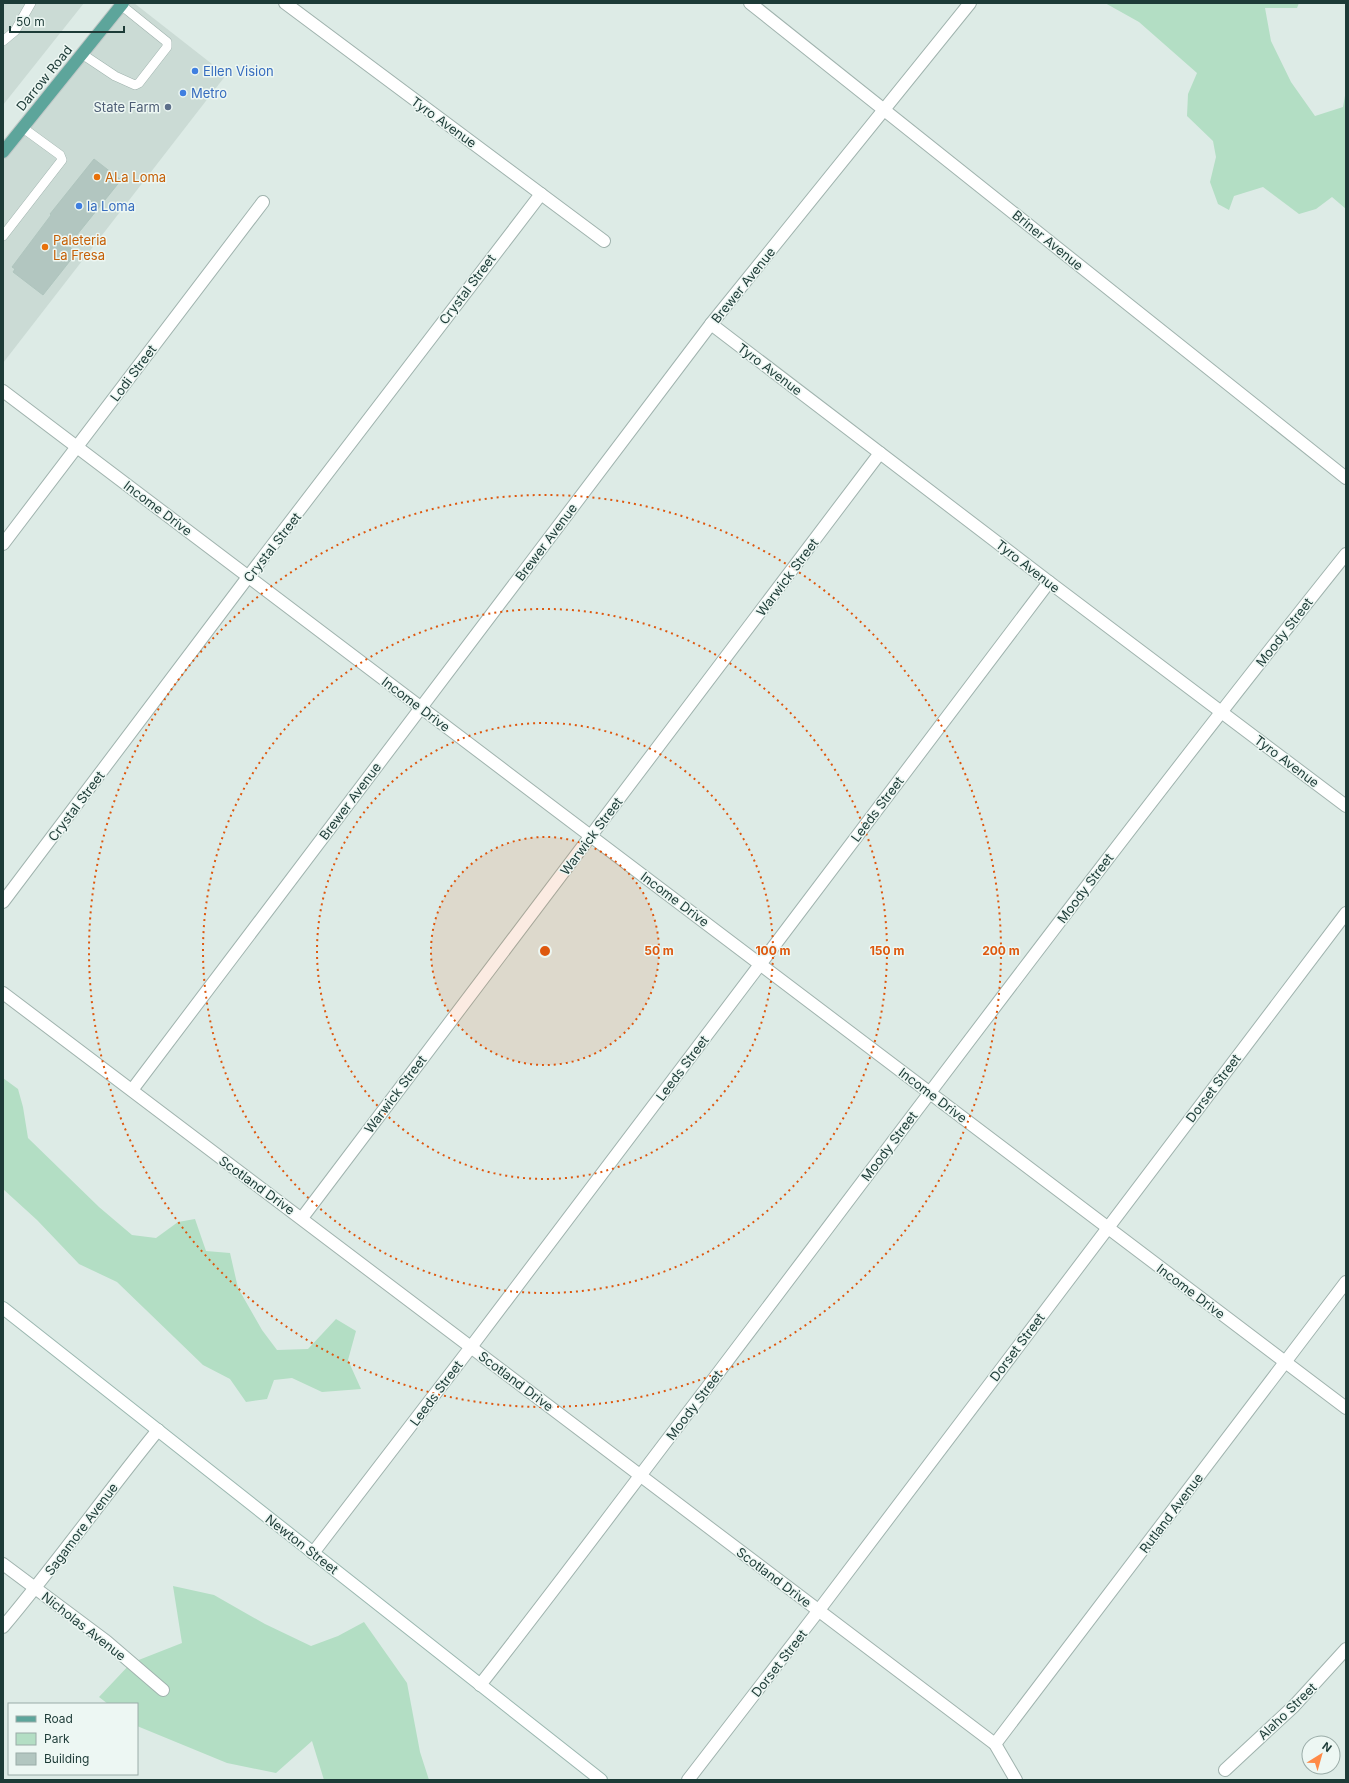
<svg xmlns="http://www.w3.org/2000/svg" width="1349" height="1783" font-family="Inter,sans-serif">
	<rect width="100%" height="100%" fill="#ddebe6"/>
	<g fill="#cbdbd5">
		<path d="M3,3H84L3,105Z"/>
		<path d="M123,3H134L226,75L3,363V152Z"/>
	</g>
	<g fill="#b3dec4">
		<path d="M1105,3H1299L1297,8H1265L1271,41L1291,82L1315,116L1343,107L1346,90V209L1332,197L1316,209L1299,214L1263,187L1234,196L1229,210L1218,204L1210,182L1216,157L1213,141L1187,116L1188,94L1197,73L1139,22Z"/>
		<path d="M3,1078L18,1089L23,1107L28,1138L99,1207L132,1235L156,1238L178,1222L195,1219L206,1251L230,1253L238,1288L262,1330L277,1350L308,1349L336,1319L356,1331L348,1360L361,1389L322,1392L292,1378L274,1380L267,1399L246,1402L230,1379L203,1365L117,1282L79,1264L37,1220L3,1189Z"/>
		<path d="M173,1586L214,1595L265,1624L311,1646L338,1636L364,1622L407,1683L420,1752L429,1780H324L312,1741L276,1773L227,1763L137,1726V1704H108L99,1697L131,1663L182,1643Z"/>
	</g>
	<path fill="#b2c6c0" stroke="#afc5be" d="M94,159L121,180L68,246L77,252L43,295L13,272L15,269L12,267L51,215L50,214Z"/>
	<g fill="none" stroke-linecap="round" stroke-linejoin="round">
		<defs>
			<g id="lane">
				<path d="M3,41L15,31L31,3"/>
				<path d="M82,54L115,76L135,85L139,83L167,47V42L121,5"/>
				<path d="M3,236L62,160L60,155L23,128"/>
			</g>
			<g id="street">
				<path d="M285,3L604,241"/>
				<path d="M750,3L1346,478"/>
				<path d="M711,324L1049,582L1346,806"/>
				<path d="M3,391L1346,1408"/>
				<path d="M3,544L263,202"/>
				<path d="M3,902L248,577L541,194"/>
				<path d="M3,993L995,1744L1016,1780"/>
				<path d="M132,1090L711,324L970,3"/>
				<path d="M302,1218L880,453"/>
				<path d="M313,1553L471,1347L1049,582"/>
				<path d="M3,1564L106,1641L163,1690"/>
				<path d="M3,1627C57,1563 105,1495 158,1430"/>
				<path d="M480,1685C557,1587 631,1487 706,1389C918,1109 1127,828 1346,554"/>
				<path d="M995,1744L1346,1282"/>
				<path d="M1225,1770L1294,1706L1346,1649"/>
				<path d="M688,1780L819,1610L1346,913"/>
			</g>
			<path id="secondary" d="M3,1308L601,1780"/>
			<path id="primary" d="M3,152L123,3"/>
		</defs>
		<use href="#lane" stroke="#a0b3ae" stroke-width="10"/>
		<use href="#street" stroke="#a0b3ae" stroke-width="14"/>
		<use href="#secondary" stroke="#9bb7b0" stroke-width="14"/>
		<use href="#primary" stroke="#c0c8c7" stroke-width="14"/>
		<use href="#lane" stroke="#fff" stroke-width="9"/>
		<use href="#street" stroke="#fff" stroke-width="12"/>
		<use href="#secondary" stroke="#fff" stroke-width="12"/>
		<use href="#primary" stroke="#5da59b" stroke-width="12"/>
	</g>
	<circle cx="545" cy="951" r="114" fill="#de580e" fill-opacity=".12"/>
	<g fill="none" stroke="#de580e" stroke-width="2" stroke-dasharray="2 4">
		<circle cx="545" cy="951" r="114"/>
		<circle cx="545" cy="951" r="228"/>
		<circle cx="545" cy="951" r="342"/>
		<circle cx="545" cy="951" r="456"/>
	</g>
	<g fill="#3f7fe0" stroke="#edf7f3" stroke-width="1.5">
		<circle cx="195" cy="71" r="4"/>
		<circle cx="183" cy="93" r="4"/>
		<circle cx="79" cy="206" r="4"/>
	</g>
	<circle fill="#5c6f8a" stroke="#edf7f3" stroke-width="1.5" cx="168" cy="107" r="4"/>
	<g fill="#e8710a" stroke="#edf7f3" stroke-width="1.5">
		<circle cx="97" cy="177" r="4"/>
		<circle cx="45" cy="247" r="4"/>
	</g>
	<g text-anchor="middle" dominant-baseline="central" stroke-width="3" stroke-linejoin="round" paint-order="stroke">
		<g font-size="13" fill="#366cbe" stroke="#edf7f3" text-anchor="start">
			<text x="203" y="71">Ellen Vision</text>
			<text x="191" y="93">Metro</text>
			<text x="87" y="206">la Loma</text>
		</g>
		<g font-size="13" fill="#1d3b37" stroke="#edf7f3">
			<text transform="translate(44 78) rotate(-51)">Darrow Road</text>
			<text transform="translate(444 122) rotate(36)">Tyro Avenue</text>
			<text transform="translate(1048 240) rotate(39)">Briner Avenue</text>
			<text transform="translate(743 285) rotate(-51)">Brewer Avenue</text>
			<text transform="translate(467 289) rotate(-53)">Crystal Street</text>
			<text transform="translate(770 369) rotate(37)">Tyro Avenue</text>
			<text transform="translate(133 373) rotate(-53)">Lodi Street</text>
			<text transform="translate(158 508) rotate(37)">Income Drive</text>
			<text transform="translate(546 542) rotate(-53)">Brewer Avenue</text>
			<text transform="translate(272 547) rotate(-52)">Crystal Street</text>
			<text transform="translate(1028 566) rotate(38)">Tyro Avenue</text>
			<text transform="translate(787 577) rotate(-53)">Warwick Street</text>
			<text transform="translate(1284 632) rotate(-52)">Moody Street</text>
			<text transform="translate(416 704) rotate(37)">Income Drive</text>
			<text transform="translate(1287 761) rotate(37)">Tyro Avenue</text>
			<text transform="translate(350 801) rotate(-53)">Brewer Avenue</text>
			<text transform="translate(76 806) rotate(-53)">Crystal Street</text>
			<text transform="translate(877 809) rotate(-53)">Leeds Street</text>
			<text transform="translate(591 836) rotate(-53)">Warwick Street</text>
			<text transform="translate(1085 888) rotate(-53)">Moody Street</text>
			<text transform="translate(675 899) rotate(37)">Income Drive</text>
			<text transform="translate(682 1068) rotate(-53)">Leeds Street</text>
			<text transform="translate(1213 1088) rotate(-53)">Dorset Street</text>
			<text transform="translate(395 1094) rotate(-53)">Warwick Street</text>
			<text transform="translate(933 1095) rotate(37)">Income Drive</text>
			<text transform="translate(889 1146) rotate(-53)">Moody Street</text>
			<text transform="translate(257 1185) rotate(36)">Scotland Drive</text>
			<text transform="translate(1191 1291) rotate(37)">Income Drive</text>
			<text transform="translate(1017 1347) rotate(-53)">Dorset Street</text>
			<text transform="translate(516 1381) rotate(37)">Scotland Drive</text>
			<text transform="translate(436 1393) rotate(-53)">Leeds Street</text>
			<text transform="translate(694 1405) rotate(-53)">Moody Street</text>
			<text transform="translate(1171 1513) rotate(-53)">Rutland Avenue</text>
			<text transform="translate(81 1529) rotate(-53)">Sagamore Avenue</text>
			<text transform="translate(302 1544) rotate(38)">Newton Street</text>
			<text transform="translate(774 1577) rotate(37)">Scotland Drive</text>
			<text transform="translate(84 1626) rotate(38)">Nicholas Avenue</text>
			<text transform="translate(779 1663) rotate(-52)">Dorset Street</text>
			<text transform="translate(1287 1711) rotate(-44)">Alaho Street</text>
		</g>
		<g font-size="13" fill="#4e5e75" stroke="#edf7f3" text-anchor="end">
			<text x="160" y="107">State Farm</text>
		</g>
		<g font-size="13" fill="#c56008" stroke="#edf7f3" text-anchor="start">
			<text x="105" y="177">ALa Loma</text>
			<text x="53" y="240">Paleteria<tspan x="53" dy="15">La Fresa</tspan></text>
		</g>
	</g>
	<circle cx="545" cy="951" r="6" fill="#de580e" stroke="#edf7f3" stroke-width="2"/>
	<g font-size="12" text-anchor="middle" font-weight="bold" fill="#de580e" stroke="#edf7f3" stroke-width="3" stroke-linejoin="round" paint-order="stroke">
		<text x="659" y="955">50 m</text>
		<text x="773" y="955">100 m</text>
		<text x="887" y="955">150 m</text>
		<text x="1001" y="955">200 m</text>
	</g>
	<rect width="1349" height="1783" fill="none" stroke="#1d3b37" stroke-width="8"/>
	<rect x="8" y="1703" width="130" height="72" fill="#edf7f3" stroke="#9aaca8"/>
	<rect x="16" y="1716" width="20" height="6" fill="#5da59b" stroke="#9aaca8"/>
	<text x="44" y="1723" font-size="12" fill="#1d3b37">Road</text>
	<rect x="16" y="1733" width="20" height="12" fill="#b3dec4" stroke="#9aaca8"/>
	<text x="44" y="1743" font-size="12" fill="#1d3b37">Park</text>
	<rect x="16" y="1753" width="20" height="12" fill="#b2c6c0" stroke="#9aaca8"/>
	<text x="44" y="1763" font-size="12" fill="#1d3b37">Building</text>
	<g transform="translate(1321 1755) rotate(37)"><circle r="19" fill="#edf7f3" stroke="#9aaca8"/>
	<path d="M0-3L7 15L0 10L-7 15Z" fill="#ff8a47"/>
	<text y="-6" font-size="11" font-weight="bold" text-anchor="middle" fill="#1d3b37">N</text>
	</g>
	<path d="M10 26v6h114v-6" fill="none" stroke="#1d3b37" stroke-width="2"/>
	<text x="16" y="26" font-size="12" fill="#1d3b37" stroke="#edf7f3" stroke-width="3" paint-order="stroke">50 m</text>
</svg>
